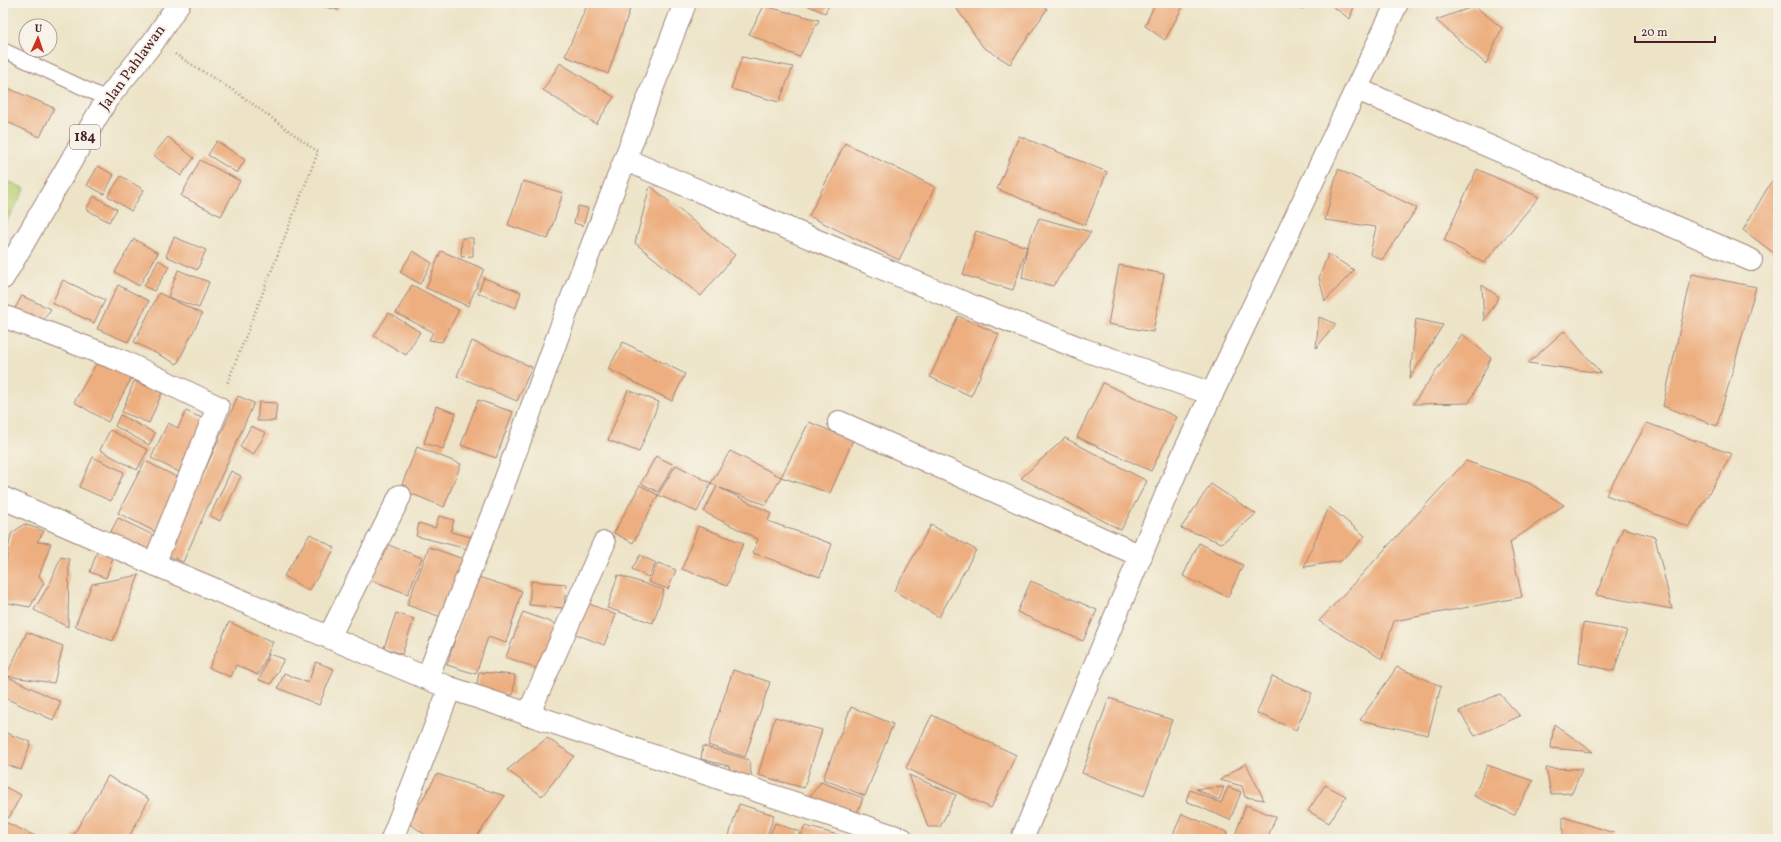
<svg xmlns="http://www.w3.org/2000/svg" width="1781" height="842" font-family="Vollkorn,serif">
	<rect width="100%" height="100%" fill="#f7f3e8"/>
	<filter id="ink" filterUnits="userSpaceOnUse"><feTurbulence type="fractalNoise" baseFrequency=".025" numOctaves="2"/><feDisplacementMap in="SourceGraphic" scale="8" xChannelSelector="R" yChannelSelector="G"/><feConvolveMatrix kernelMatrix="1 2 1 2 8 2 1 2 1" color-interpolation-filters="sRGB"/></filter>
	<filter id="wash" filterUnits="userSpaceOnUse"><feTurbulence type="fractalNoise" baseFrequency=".012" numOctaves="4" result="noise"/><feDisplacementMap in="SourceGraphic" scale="16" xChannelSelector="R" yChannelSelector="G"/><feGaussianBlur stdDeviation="0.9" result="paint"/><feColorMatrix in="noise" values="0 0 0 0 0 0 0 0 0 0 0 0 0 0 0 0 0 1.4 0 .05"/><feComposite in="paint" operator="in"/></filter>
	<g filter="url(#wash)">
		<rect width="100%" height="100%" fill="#ede4c7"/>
		<path fill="#bad379" stroke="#827952" d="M3,179L25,189L3,227Z"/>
		<g id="blocks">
			<g fill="#edaf80">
				<path d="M309,3H340L338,10Z"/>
				<path d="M588,3H632L608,74L565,56Z"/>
				<path d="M802,3H830L825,13Z"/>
				<path d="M953,3H1042L1047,9L1010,64L983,47Z"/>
				<path d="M1155,3H1173L1183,6L1165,40L1145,26Z"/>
				<path d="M1289,3H1306L1303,9Z"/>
				<path d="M1328,3H1355L1350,19Z"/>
				<path d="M764,6L819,20L799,57L749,34Z"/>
				<path d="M1475,6L1502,28L1486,64L1436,20Z"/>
				<path d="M742,57L793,67L779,102L731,89Z"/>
				<path d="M560,63L614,97L596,124L543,90Z"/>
				<path d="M3,86L54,108L40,137L3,120Z"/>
				<path d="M1019,136L1107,172L1085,225L997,189Z"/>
				<path d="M168,137L194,158L181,176L153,155Z"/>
				<path d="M217,141L245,160L237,173L208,155Z"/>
				<path d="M845,143L935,187L899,260L809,216Z"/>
				<path d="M200,160L240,181L221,216L181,196Z"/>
				<path d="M98,166L114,175L104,194L87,185Z"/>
				<path d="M1338,169L1417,208L1382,260L1370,254L1376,227L1325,220Z"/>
				<path d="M1477,169L1539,197L1484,263L1444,240Z"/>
				<path d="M121,176L144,190L131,211L108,196Z"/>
				<path d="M523,181L563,193L548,239L508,225Z"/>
				<path d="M1771,182L1778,188V256L1743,230Z"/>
				<path d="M650,186L735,255L701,296L635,243Z"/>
				<path d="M94,196L117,209L109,222L86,209Z"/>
				<path d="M578,206L588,208L583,226L574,223Z"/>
				<path d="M1039,218L1091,232L1053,286L1022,278L1027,247Z"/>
				<path d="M976,231L1027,247L1013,290L963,275Z"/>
				<path d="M174,237L206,250L197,270L166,256Z"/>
				<path d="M462,238H473V256L461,257Z"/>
				<path d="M134,239L158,253L139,286L115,272Z"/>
				<path d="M413,251L432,263L420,284L400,272Z"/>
				<path d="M441,251L484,269L468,306L426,288Z"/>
				<path d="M1328,254L1354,270L1325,301L1319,278Z"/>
				<path d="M159,260L169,267L154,291L144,286Z"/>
				<path d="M1119,265L1164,274L1153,332L1108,324Z"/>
				<path d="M178,270L209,282L199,308L168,297Z"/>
				<path d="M1692,274L1756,287L1717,426L1663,406Z"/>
				<path d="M484,278L521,292L516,308L478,293Z"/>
				<path d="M63,280L105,300L94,323L52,303Z"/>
				<path d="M118,285L149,301L128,342L97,329Z"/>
				<path d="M412,285L459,310L442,342L429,340L433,332L396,313Z"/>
				<path d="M1482,285L1499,297L1484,321Z"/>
				<path d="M159,293L202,314L177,364L134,342Z"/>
				<path d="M22,296L51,309L41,323L13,312Z"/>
				<path d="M389,313L420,332L406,355L374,336Z"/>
				<path d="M958,316L999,334L971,396L930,377Z"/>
				<path d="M1319,317L1336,324L1316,348Z"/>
				<path d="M1416,319L1443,325L1410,378Z"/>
				<path d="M1564,331L1601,373L1528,363Z"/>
				<path d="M1462,334L1491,358L1469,403L1413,404Z"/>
				<path d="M472,341L532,367L517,401L457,376Z"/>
				<path d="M623,342L685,374L672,401L608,369Z"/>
				<path d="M99,359L132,377L108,422L74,402Z"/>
				<path d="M134,381L162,393L149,423L122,412Z"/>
				<path d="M1103,383L1177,417L1151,471L1077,437Z"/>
				<path d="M628,390L659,402L639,452L608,440Z"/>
				<path d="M238,396L254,403L183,562L167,555Z"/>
				<path d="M478,400L513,412L496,458L461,445Z"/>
				<path d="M259,402L277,403L275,421H257Z"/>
				<path d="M436,406L456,413L443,449L424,443Z"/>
				<path d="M186,411L204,419L179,472L151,458L168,423L178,428Z"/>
				<path d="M120,415L155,433L149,445L115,426Z"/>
				<path d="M809,422L853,440L830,493L781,477Z"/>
				<path d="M1647,423L1732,454L1689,527L1606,495Z"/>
				<path d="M251,426L266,433L253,455L240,447Z"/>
				<path d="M110,430L148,450L137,470L100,450Z"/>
				<path d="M1065,438L1147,481L1121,530L1021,478Z"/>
				<path d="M417,447L461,464L444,507L400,489Z"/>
				<path d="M730,451L781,477L766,505L720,488L771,513L768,521L832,544L820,577L753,553L758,539L704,512L717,486L711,483Z"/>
				<path d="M656,456L674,465L658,492L641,483Z"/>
				<path d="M93,457L124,472L111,501L79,487Z"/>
				<path d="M145,461L183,480L156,532L118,513Z"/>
				<path d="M1466,461L1529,483L1564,505L1510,542L1522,597L1394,621L1382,659L1319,621Z"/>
				<path d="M676,465L711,483L697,512L658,495Z"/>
				<path d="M231,471L241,476L220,521L210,516Z"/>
				<path d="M1211,484L1256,514L1222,543L1181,528Z"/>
				<path d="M640,485L658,495L633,543L614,533Z"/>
				<path d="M1329,507L1365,536L1341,561L1304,567Z"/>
				<path d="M439,516L454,520L451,532L475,538L472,550L416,536L419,523L435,528Z"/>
				<path d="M118,518L159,538L151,554L110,533Z"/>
				<path d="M24,524L44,531L37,542L51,543L39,576L44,583L30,607L3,602V577L11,534Z"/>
				<path d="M931,525L976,550L939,617L894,591Z"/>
				<path d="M698,526L743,543L727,586L682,569Z"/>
				<path d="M1623,528L1655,537L1672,609L1596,595Z"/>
				<path d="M310,534L335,548L309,591L284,576Z"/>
				<path d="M381,542L422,558L408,594L366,578Z"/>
				<path d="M1199,543L1243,565L1228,597L1183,576Z"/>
				<path d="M429,547L469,561L447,619L407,605Z"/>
				<path d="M97,552L113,557L106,578L90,572Z"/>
				<path d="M640,555L656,563L648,577L632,569Z"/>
				<path d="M61,557L69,559L68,627L34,610L51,581Z"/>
				<path d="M658,563L676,570L668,589L648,582Z"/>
				<path d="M139,575L113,641L75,626L92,584Z"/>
				<path d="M618,575L664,590L653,623L607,608Z"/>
				<path d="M475,576L522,591L506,643L488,637L476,674L447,665Z"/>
				<path d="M531,581L566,584L564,608L529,605Z"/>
				<path d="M1031,581L1097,610L1083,641L1017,612Z"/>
				<path d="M585,602L616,615L604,645L573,633Z"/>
				<path d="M523,612L561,626L544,671L506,657Z"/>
				<path d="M396,613L414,619L402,654L384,648Z"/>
				<path d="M229,622L273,642L258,675L236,665L231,677L209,668Z"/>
				<path d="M1583,623L1627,630L1614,671L1579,663Z"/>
				<path d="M27,632L63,646L54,683L6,676Z"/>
				<path d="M269,654L284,659L271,684L259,680Z"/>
				<path d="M316,662L334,669L319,705L278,688L284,673L308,683Z"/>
				<path d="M1397,667L1441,686L1428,735L1360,720Z"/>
				<path d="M733,670L770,682L745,757L708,745Z"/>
				<path d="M479,672L515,675L513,695L476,691Z"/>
				<path d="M6,676L61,702L53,720L3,697V681Z"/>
				<path d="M1272,676L1312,693L1296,730L1257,713Z"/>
				<path d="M1500,694L1520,716L1475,736L1459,711Z"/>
				<path d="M1109,698L1172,720L1144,796L1082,773Z"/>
				<path d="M851,707L893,724L865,796L823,779Z"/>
				<path d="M932,715L1016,755L991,808L906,768Z"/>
				<path d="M775,717L822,730L804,788L758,775Z"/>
				<path d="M1554,724L1593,752L1551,748Z"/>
				<path d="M3,732L31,742L21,770L3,763Z"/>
				<path d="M547,738L574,756L542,796L507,770Z"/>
				<path d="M703,746L749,760L753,785L731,778L729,766L701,759Z"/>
				<path d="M1246,763L1264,800L1245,797L1242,786L1220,780Z"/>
				<path d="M1487,765L1533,781L1514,815L1474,796Z"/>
				<path d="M1546,768L1582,769L1572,793L1551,794Z"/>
				<path d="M437,774L505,796L475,839H431L409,823Z"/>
				<path d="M909,775L956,795L940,827H928Z"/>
				<path d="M108,776L149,799L128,839H71Z"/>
				<path d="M821,782L863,798L856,816L810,796Z"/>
				<path d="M1325,785L1346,796L1329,823L1308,811Z"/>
				<path d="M3,786L21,795L9,818L3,815Z"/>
				<path d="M1224,787L1219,800L1196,789Z"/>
				<path d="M1228,787L1241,792L1230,820L1186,801L1190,790L1221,803Z"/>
				<path d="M739,804L774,815L766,839H728Z"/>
				<path d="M1246,805L1276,817L1267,839H1245L1235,835Z"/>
				<path d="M1182,814L1227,832L1225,839H1171Z"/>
				<path d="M1563,817L1614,833L1610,839H1563Z"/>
				<path d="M3,821L37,837L36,839H3Z"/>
				<path d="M775,823L800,832L797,839H768Z"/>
				<path d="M805,826L842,836L840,839H800Z"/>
			</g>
		</g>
	</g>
	<g filter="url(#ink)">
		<use href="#blocks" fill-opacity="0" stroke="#9c8279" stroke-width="1"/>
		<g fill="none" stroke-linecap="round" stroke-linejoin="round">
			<defs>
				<path id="lane" d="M3,50L107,99"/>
				<g id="street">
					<path d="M1357,89L1751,260"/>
					<path d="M626,160L974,307L1082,349L1212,394"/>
					<path d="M3,316L122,361L218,407L154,564"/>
					<path d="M839,422L1141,556"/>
					<path d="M3,498L154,564L450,688L902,839"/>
					<path d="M329,637L400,496"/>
					<path d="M427,678L498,500L568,308L685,3"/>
					<path d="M528,715L604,543"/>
					<path d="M392,839L450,688"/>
					<path d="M1022,839L1182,457L1397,3"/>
				</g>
				<path id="primary" d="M3,278L107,99L154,41L179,3"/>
			</defs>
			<use href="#lane" stroke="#9c8279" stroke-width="16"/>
			<use href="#street" stroke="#9c8279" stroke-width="24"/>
			<use href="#primary" stroke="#9c8279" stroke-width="24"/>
			<path stroke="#9c8279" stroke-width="2.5" stroke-dasharray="1 3" stroke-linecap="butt" d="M175,54L239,94L318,152L227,384"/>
			<use href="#lane" stroke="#fff" stroke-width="14"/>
			<use href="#street" stroke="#fff" stroke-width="22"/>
			<use href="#primary" stroke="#fff" stroke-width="22"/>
		</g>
	</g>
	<g text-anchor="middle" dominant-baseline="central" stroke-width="4" stroke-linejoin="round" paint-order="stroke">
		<rect fill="#f7f3e8" stroke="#7e5f64" stroke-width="1" x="70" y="125" width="30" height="24" rx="3"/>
		<g font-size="14" font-weight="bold" fill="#4a1f2b">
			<text x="85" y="137">184</text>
		</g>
		<g font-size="15" fill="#4a1f2b" stroke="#f7f3e8">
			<text transform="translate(133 68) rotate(-54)">Jalan Pahlawan</text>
		</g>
	</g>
	<rect width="1781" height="842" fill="none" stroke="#f7f3e8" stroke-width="16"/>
	<g transform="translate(38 38) rotate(3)"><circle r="19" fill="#f7f3e8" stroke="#b29e9c"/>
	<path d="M0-3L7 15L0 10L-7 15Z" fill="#c8321e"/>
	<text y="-6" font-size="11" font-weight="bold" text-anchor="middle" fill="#4a1f2b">U</text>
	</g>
	<path d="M1635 36v6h80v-6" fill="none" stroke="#4a1f2b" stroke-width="2"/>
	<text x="1641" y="36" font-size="12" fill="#4a1f2b" stroke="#f7f3e8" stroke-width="3" paint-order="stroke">20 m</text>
</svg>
